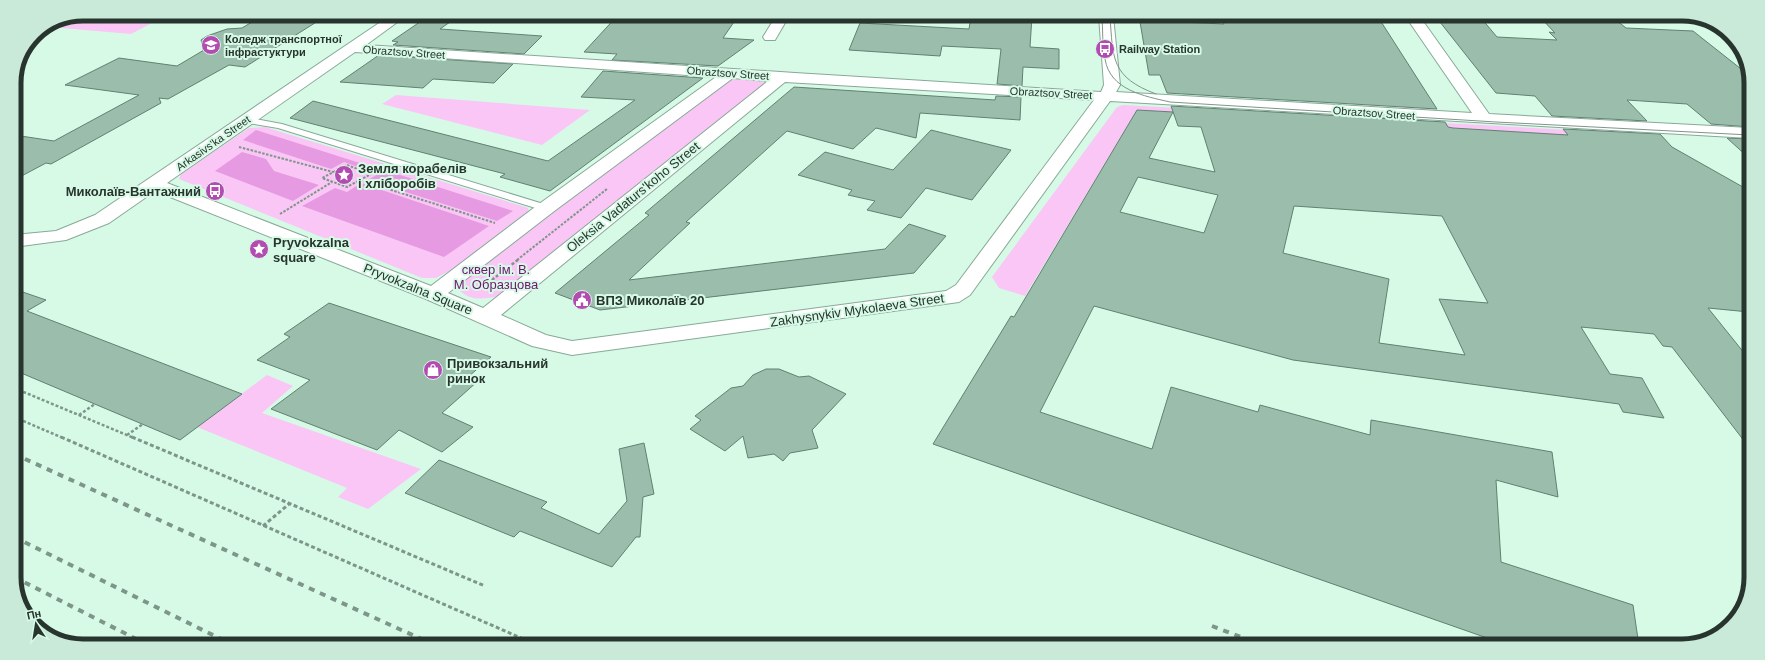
<svg xmlns="http://www.w3.org/2000/svg" width="1765" height="660" font-family="Arial,sans-serif">
	<rect width="100%" height="100%" fill="#d7fae7"/>
	<g fill="#fac6f6">
		<path d="M83,14H160L167,15L131,34L50,27L74,16Z"/>
		<path d="M733,79L763,80L766,83L762,88L500,296C484,299 470,302 458,289L465,277L722,85Z"/>
		<path d="M396,95L590,110L542,145L382,104Z"/>
		<path d="M1123,105L1659,135L1667,141L1454,130L1452,127L1173,110V112L1137,110L1025,296L999,288L992,277L1117,107Z"/>
		<path d="M265,127L522,206L528,208L529,213L451,270L436,278H422L179,179L181,174L249,128Z"/>
		<path d="M267,375L293,386L262,413L421,469L368,509L338,497L347,488L197,427Z"/>
	</g>
	<g fill="#e69ae1">
		<path d="M256,130L363,164L358,167L344,162L331,169L243,140Z"/>
		<path d="M242,152L266,159L274,171L319,185L293,201L215,171Z"/>
		<path d="M372,166L513,211L497,221L368,180L378,174L366,170Z"/>
		<path d="M361,183L489,226L444,257L302,206L335,188L347,192Z"/>
	</g>
	<g fill="#9bbdab" stroke="#618171" fill-rule="evenodd">
		<path d="M430,15H460L440,29L542,36L524,54L393,45L398,42L392,41Z"/>
		<path d="M618,15L738,16L723,38L754,40L718,66L612,60L617,54L584,52Z"/>
		<path d="M262,16L318,21L245,67L229,65L168,99L159,98L161,103L51,164L46,163L14,180V135L54,141L139,95L65,85L119,58L177,66L204,50L201,40L207,36L227,29L242,28Z"/>
		<path d="M971,16H1032L1030,47L1059,49V69L1023,67L1022,86L997,84L1001,49L942,46L940,56L849,50L860,23L969,29Z"/>
		<path d="M1139,16L1179,17L1180,22L1224,24L1221,17L1356,19L1355,17H1378L1437,109L1167,93L1160,75H1149Z"/>
		<path d="M1436,17L1481,18L1497,37L1557,40L1549,32L1555,33L1540,17L1616,20L1626,28L1693,31L1750,76V127L1711,124L1687,104L1627,100L1647,121L1552,116L1535,96L1496,93Z"/>
		<path d="M379,55L513,64L494,83L433,79L423,88L340,82Z"/>
		<path d="M603,71L703,78L550,191L500,177L505,174L290,118L313,101L548,161L635,100L581,97Z"/>
		<path d="M794,87L995,100L996,96L1021,97L1020,120L920,113L916,138L876,128L853,149L787,131L686,222L690,223L629,280L885,249L909,224L946,236L914,273L600,310L555,293L649,215L645,213Z"/>
		<path d="M1171,106L1445,122L1448,127L1453,128L1568,135L1563,129L1660,134L1672,147L1750,191L1749,312L1708,308L1749,359L1748,446L1672,347L1663,346L1654,334L1581,327L1610,374L1642,378L1664,418L1623,412L1619,404L1293,360L1094,306L1040,412L1152,449L1171,387L1258,412L1260,405L1370,435L1371,420L1552,452L1558,497L1496,480L1501,562L1633,605L1639,646H1510L933,444L1011,316L1014,317L1137,110L1173,112L1149,158L1215,172L1201,127L1178,126ZM1138,177L1218,195L1204,233L1120,212ZM1294,206L1442,216L1488,303L1439,299L1465,355L1379,343L1389,279L1283,253Z"/>
		<path d="M931,130L1011,150L972,200L926,188L901,218L867,210L875,201L848,195L852,190L798,175L825,152L893,170Z"/>
		<path d="M1727,138L1750,139V159Z"/>
		<path d="M14,289L46,300L27,311L242,394L180,440L14,370Z"/>
		<path d="M329,303L491,357L468,377L478,381L442,413L473,427L442,452L399,430L377,450L271,409L310,380L257,360L290,337L284,334Z"/>
		<path d="M766,369H779L799,377L809,376L846,394L812,430L818,448L790,453L783,461L774,454L748,458L743,436L725,451L690,429L701,420L695,416L731,388L743,386L753,375Z"/>
		<path d="M644,443L654,494L643,497L640,537H636L612,567L520,531L514,537L405,493L439,460L547,502L541,508L599,534L627,501L619,449Z"/>
	</g>
	<g fill="none" stroke-linecap="round" stroke-linejoin="round">
		<defs>
			<path id="lane" d="M245,117L282,124L550,206L551,208L546,211L542,210L278,128L242,122L241,120Z"/>
			<g id="street">
				<path d="M391,15H407L366,45L795,73L1101,92L1104,85L1099,16H1113L1120,85L1116,92L1472,113L1406,17H1420L1489,114L1750,128V138L1110,101L970,295L959,302L572,355L532,346L426,299L155,191L109,223L66,240L14,247V235L56,231L95,215ZM355,52L716,77L539,204L431,286L167,183ZM733,78L768,81L483,308L448,293L553,212ZM785,82L1094,100L956,285L946,291L572,341L546,335L501,315Z"/>
				<path d="M776,16H789L775,40H765L763,37Z"/>
			</g>
		</defs>
		<use href="#lane" stroke="#88a998" stroke-width="2"/>
		<use href="#street" stroke="#88a998" stroke-width="2"/>
		<g stroke="#7e9689" stroke-width="2" stroke-dasharray="2.5 1.5" stroke-linecap="butt">
			<path d="M239,147L333,172"/>
			<path d="M347,165L371,174L347,187L322,178Z"/>
			<path d="M360,180L495,223"/>
			<path d="M280,214L332,182"/>
			<path d="M517,260L607,189"/>
		</g>
		<g stroke="#7e9689" stroke-width="2.5" stroke-dasharray="3 2" stroke-linecap="butt">
			<path d="M488,283L519,259"/>
			<path d="M14,377L21,373"/>
			<path d="M14,388L134,438"/>
			<path d="M79,415L95,404"/>
			<path d="M14,417L63,438"/>
			<path d="M127,435L143,424"/>
		</g>
		<g stroke="#7e9689" stroke-width="3" stroke-dasharray="4 2.5" stroke-linecap="butt">
			<path d="M61,437L521,638"/>
			<path d="M132,437L485,586"/>
			<path d="M263,526L289,504"/>
		</g>
		<use href="#lane" fill="#fff" fill-rule="evenodd"/>
		<use href="#street" fill="#fff" fill-rule="evenodd"/>
		<g stroke="#7e9689" stroke-width="1">
			<path d="M1102,16C1103,30 1102,45 1105,59C1110,90 1144,96 1170,102L1496,122L1750,135"/>
			<path d="M1110,16C1113,59 1111,77 1156,94"/>
		</g>
		<g stroke="#7e9689" stroke-width="4" stroke-dasharray="6 6" stroke-linecap="butt">
			<path d="M14,454L430,643"/>
			<path d="M14,537L229,643"/>
			<path d="M14,577L142,642"/>
			<path d="M30,620L71,642"/>
			<path d="M1212,626L1262,645"/>
		</g>
	</g>
	<defs>
		<symbol id="university-disc" viewBox="-11 -11 22 22"><circle r="9.5" fill="#b34cb0" stroke="#d7fae7"/><path d="M0-5L7-2L0 1L-7-2ZM-4 1L0 2.5L4 1V4Q0 6-4 4Z" fill="#fff"/></symbol>
		<symbol id="bus-disc" viewBox="-11 -11 22 22"><circle r="9.5" fill="#b34cb0" stroke="#d7fae7"/><path d="M-5-6H5V4H4V6H2V4H-2V6H-4V4H-5ZM-3.5-4V0h7V-4ZM-3.5 1.2v1.5H-2V1.2ZM2 1.2v1.5H3.5V1.2Z" fill="#fff"/></symbol>
		<symbol id="sight-disc" viewBox="-11 -11 22 22"><circle r="9.5" fill="#b34cb0" stroke="#d7fae7"/><path d="M0-6L1.8-2.2L6-1.7L2.9 1.2L3.7 5.4L0 3.3L-3.7 5.4L-2.9 1.2L-6-1.7L-1.8-2.2Z" fill="#fff"/></symbol>
		<symbol id="civic-disc" viewBox="-11 -11 22 22"><circle r="9.5" fill="#b34cb0" stroke="#d7fae7"/><path d="M-.6-6.5H3V-4.5H.6V-3L4-1V1h2V6H-6V1h2V-1L-.6-3ZM-1.2 2.5V6h2.4V2.5Z" fill="#fff"/></symbol>
		<symbol id="shop-disc" viewBox="-11 -11 22 22"><circle r="9.5" fill="#b34cb0" stroke="#d7fae7"/><path d="M-5-2.5h2.3a2.7 3.5 0 0 1 5.4 0H5L5.5 6h-11ZM-1.5-2.5h3a1.5 2.3 0 0 0-3 0Z" fill="#fff"/></symbol>
	</defs>
	<g fill-rule="evenodd">
		<use href="#university-disc" x="200" y="34" width="22" height="22"/>
		<use href="#bus-disc" x="1094" y="38" width="22" height="22"/>
		<use href="#sight-disc" x="333" y="164" width="22" height="22"/>
		<use href="#bus-disc" x="204" y="180" width="22" height="22"/>
		<use href="#sight-disc" x="248" y="238" width="22" height="22"/>
		<use href="#civic-disc" x="571" y="289" width="22" height="22"/>
		<use href="#shop-disc" x="422" y="359" width="22" height="22"/>
	</g>
	<g text-anchor="middle" dominant-baseline="central" stroke-width="4" stroke-linejoin="round" paint-order="stroke">
		<g font-size="11" font-weight="bold" fill="#28352e" stroke="#d7fae7" text-anchor="start">
			<text x="225" y="39">Коледж транспортної<tspan x="225" dy="13">інфрастуктури</tspan></text>
			<text x="1119" y="49">Railway Station</text>
		</g>
		<g font-size="11" fill="#28352e" stroke="#d7fae7">
			<text transform="translate(404 52) rotate(4)">Obraztsov Street</text>
			<text transform="translate(728 73) rotate(4)">Obraztsov Street</text>
			<text transform="translate(1051 93) rotate(3)">Obraztsov Street</text>
			<text transform="translate(1374 113) rotate(4)">Obraztsov Street</text>
			<text transform="translate(213 143) rotate(-35)">Arkasivs'ka Street</text>
		</g>
		<g font-size="13" font-weight="bold" fill="#28352e" stroke="#d7fae7" text-anchor="start">
			<text x="358" y="168">Земля корабелів<tspan x="358" dy="15">і хліборобів</tspan></text>
			<text x="201" y="191" text-anchor="end">Миколаїв-Вантажний</text>
			<text x="273" y="242">Pryvokzalna<tspan x="273" dy="15">square</tspan></text>
			<text x="596" y="300">ВПЗ Миколаїв 20</text>
			<text x="447" y="363">Привокзальний<tspan x="447" dy="15">ринок</tspan></text>
		</g>
		<g font-size="13" fill="#28352e" stroke="#d7fae7">
			<text transform="translate(633 197) rotate(-39)">Oleksia Vadaturs'koho Street</text>
			<text transform="translate(418 289) rotate(22)">Pryvokzalna Square</text>
			<text transform="translate(857 310) rotate(-8)">Zakhysnykiv Mykolaeva Street</text>
		</g>
		<g font-size="13" fill="#70166e" stroke="#d7fae7">
			<text x="496" y="269">сквер ім. В.<tspan x="496" dy="15">М. Образцова</tspan></text>
		</g>
	</g>
	<path d="M0 0H1765V660H0ZM83 21H1682A62 62 0 0 1 1744 83V577A62 62 0 0 1 1682 639H83A62 62 0 0 1 21 577V83A62 62 0 0 1 83 21Z" fill="#c9ead8" fill-rule="evenodd"/>
	<path fill="none" stroke="#28352e" stroke-width="5" d="M83 21H1682A62 62 0 0 1 1744 83V577A62 62 0 0 1 1682 639H83A62 62 0 0 1 21 577V83A62 62 0 0 1 83 21Z"/>
	<g transform="translate(36 624) rotate(348)" stroke="#d7fae7" stroke-width="3" paint-order="stroke">
	<path d="M0-3L7 15L0 10L-7 15Z" fill="#28352e"/>
	<text y="-6" font-size="11" font-weight="bold" text-anchor="middle" fill="#28352e">Пн</text>
	</g>
</svg>
